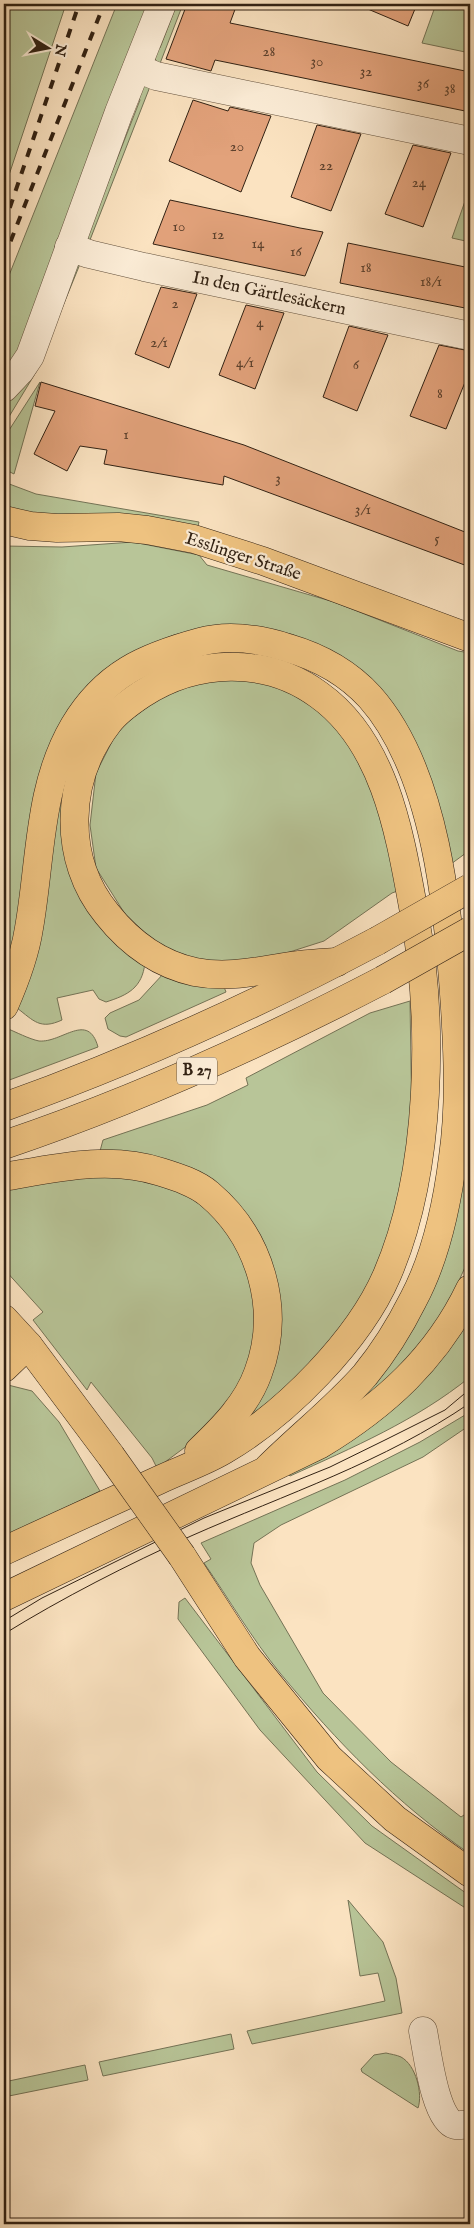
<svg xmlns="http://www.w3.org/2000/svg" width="474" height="2228" font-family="'IM FELL English',serif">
	<rect width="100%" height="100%" fill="#fbe3c1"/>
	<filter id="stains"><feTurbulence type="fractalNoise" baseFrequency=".004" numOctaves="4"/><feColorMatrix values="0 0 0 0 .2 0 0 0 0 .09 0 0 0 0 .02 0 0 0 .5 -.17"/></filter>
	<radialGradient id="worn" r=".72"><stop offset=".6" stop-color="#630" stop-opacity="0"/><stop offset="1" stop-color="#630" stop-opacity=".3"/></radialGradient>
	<g fill="#b8c598" stroke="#747356">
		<path d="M4,4H66L4,190Z"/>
		<path d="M117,4H152L30,332L4,372V288Z"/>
		<path d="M177,4H183L159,66L153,55V48H160Z"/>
		<path d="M436,4H470V53L422,43Z"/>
		<path d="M151,84L88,245L83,230L89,231L140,100L136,93L138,88Z"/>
		<path d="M470,187V242L452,238Z"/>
		<path d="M80,264L36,372L4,425V405L15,394L71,268Z"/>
		<path d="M40,382L14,474L4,469V438Z"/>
		<path d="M4,482L36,494L199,522L198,526L193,528L28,514L4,506Z"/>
		<path d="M133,542L199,555L207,565L334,602L458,651L470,653V850L451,864L444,832L330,650L291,634L248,626H212L174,635L138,650L85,693L25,893L4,990V546L62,547Z"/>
		<path d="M209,679L270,681L311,703L343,729L374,781L403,889L392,893L324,941L252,964L198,961L157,944L125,914L96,868L90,825L96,773L119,728L162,696Z"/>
		<path d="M61,783L69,786C71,823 66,884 90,914C104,933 126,948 145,963C142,988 128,995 106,1002L99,999L93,990L57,998L62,1020C40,1030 34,1021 17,1008Z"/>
		<path d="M470,957V1256L446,1310L429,1339L335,1427L399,1343L468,1123L470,1027L464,959Z"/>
		<path d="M164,973L224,987L226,992L126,1037L120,1036L108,1029L105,1018L110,1013L139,1000Z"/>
		<path d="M410,1001L412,1128L401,1213L382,1265L351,1319L308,1372L246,1423L271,1364L252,1228L100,1151L103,1140L207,1105L248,1085L246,1078L370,1013Z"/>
		<path d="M6,1028C16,1032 29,1039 39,1041C62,1043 88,1011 98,1047L4,1082V1031Z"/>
		<path d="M119,1172L193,1192L229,1227L253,1270L259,1317L250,1374L223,1419L157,1468L152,1458L91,1382L87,1390L33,1320L43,1312L4,1269V1185Z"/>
		<path d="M470,1314V1377C417,1420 352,1448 290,1476L288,1474L394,1406L445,1355Z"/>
		<path d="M4,1384L32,1391L59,1422L100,1491L4,1537Z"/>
		<path d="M470,1412V1425L423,1457L281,1525L254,1543L251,1563L260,1585L323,1693L391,1762L461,1817L470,1811V1854C396,1803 337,1742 280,1673C252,1639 229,1599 204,1563L211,1559L201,1543L345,1480L420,1442Z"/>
		<path d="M185,1598L317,1772L372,1826L470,1896V1911L365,1843L260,1730L178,1619L179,1602Z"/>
		<path d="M348,1900L383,1942L396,1978L402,2013L252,2044L247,2031L385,2001L378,1973L360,1976Z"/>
		<path d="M231,2034L234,2049L103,2076L99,2062Z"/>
		<path d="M386,2053C390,2054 397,2055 401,2057C416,2065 423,2094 418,2108L362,2072L361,2069L374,2055Z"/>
		<path d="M85,2065L88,2080L4,2097V2082Z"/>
	</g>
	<g fill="#e2a27b" stroke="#312113">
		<path d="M187,4H237L230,23L470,72V112L215,60L211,71L166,59Z"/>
		<path d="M356,4H417L408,26Z"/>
		<path d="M193,100L228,111L230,107L271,116L241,192L169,161Z"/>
		<path d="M317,125L361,134L331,211L291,197Z"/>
		<path d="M413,145L451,153L423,227L385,214Z"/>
		<path d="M170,200L300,228L323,232L305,276L153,244Z"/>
		<path d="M348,243L470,268V309L340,283Z"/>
		<path d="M161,287L197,294L169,368L135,354Z"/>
		<path d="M246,305L284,313L255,389L219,375Z"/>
		<path d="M349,326L388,335L357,411L323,397Z"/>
		<path d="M439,345L470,351V370L446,429L410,416Z"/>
		<path d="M41,382L244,445L470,534V567L224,476L223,485L104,464L107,450L80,446L67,471L34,454L55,411L35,406Z"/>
	</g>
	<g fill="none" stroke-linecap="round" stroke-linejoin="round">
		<defs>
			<g id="minor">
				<path d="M137,68L156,76L470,141"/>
				<path d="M69,247L89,254L144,267L470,336"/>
				<path d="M4,388L20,371L30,356L119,112L162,4"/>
				<path d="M423,2031C427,2050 435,2120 455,2125C459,2126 466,2124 470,2124"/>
			</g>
			<g id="major">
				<path d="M4,520L30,526L57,528L118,527L147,530L194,539L263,561L470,638"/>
				<path d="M4,1319L28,1345L111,1456"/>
				<path d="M4,1368L28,1345"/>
				<path d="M182,1556L247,1657L329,1758L395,1819L470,1873"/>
			</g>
			<g id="highway">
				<path d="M4,1006C15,981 25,955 29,928C41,860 38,787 74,726C105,674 145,657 200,642C228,634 260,639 288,648C319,657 348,673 370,697C436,771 449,913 455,1008C458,1058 460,1108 453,1157C447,1205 436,1257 413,1300C400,1326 383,1353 365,1375C336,1408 299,1437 268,1468"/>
				<path d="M4,1107C133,1061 256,1005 377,941"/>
				<path d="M4,1145C135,1101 260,1044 383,980"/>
				<path d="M4,1177C56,1168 109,1155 161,1172C177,1177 196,1183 209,1194C260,1237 282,1309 258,1373C247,1404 223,1428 199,1451"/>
				<path d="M4,1551C55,1527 107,1504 159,1480C180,1470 204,1462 224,1450C286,1414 359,1340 387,1275C432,1171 434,1021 414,912C400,836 386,743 319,695C266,656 196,659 142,694C130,702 117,711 108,723C65,779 62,859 107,914C130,943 158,964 195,972C226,978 253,972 284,967C301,964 319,963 337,962"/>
				<path d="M4,1597L319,1445C384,1406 437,1358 470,1289"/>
			</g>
		</defs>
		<use href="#minor" stroke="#64523e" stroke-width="29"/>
		<use href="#major" stroke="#312113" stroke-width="29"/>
		<use href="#highway" stroke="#312113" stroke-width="29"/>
		<use href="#minor" stroke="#fcedd7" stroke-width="28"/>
		<use href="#major" stroke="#eec280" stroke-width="28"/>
		<use href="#highway" stroke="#eec280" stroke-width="28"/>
		<g stroke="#312113" stroke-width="1">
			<path d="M4,1621L42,1598L204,1518L330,1467L385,1440L445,1410L470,1389"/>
			<path d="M4,1634C62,1598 129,1564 191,1536C286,1494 384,1462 470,1403"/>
		</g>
		<g stroke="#312113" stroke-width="4" stroke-dasharray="9 9" stroke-linecap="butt">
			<path d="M4,225L79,4"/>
			<path d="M4,258L104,4"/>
		</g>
		<defs>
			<path id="major-bridge" d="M111,1456L182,1556"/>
			<g id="highway-bridge">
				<path d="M377,941L470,888"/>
				<path d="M383,980L470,931"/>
			</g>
		</defs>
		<use href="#major-bridge" stroke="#312113" stroke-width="29" stroke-linecap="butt"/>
		<use href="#highway-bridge" stroke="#312113" stroke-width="29" stroke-linecap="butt"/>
		<use href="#major-bridge" stroke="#eec280" stroke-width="28"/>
		<use href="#highway-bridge" stroke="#eec280" stroke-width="28"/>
	</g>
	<g text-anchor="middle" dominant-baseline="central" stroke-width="4.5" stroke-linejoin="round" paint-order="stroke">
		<g font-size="15" fill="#5d412d">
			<text x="269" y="51">28</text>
			<text x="317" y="61">30</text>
			<text x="366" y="71">32</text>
			<text x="423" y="83">36</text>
			<text x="450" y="88">38</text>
			<text x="237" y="146">20</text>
			<text x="326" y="165">22</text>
			<text x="419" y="182">24</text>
			<text x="179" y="226">10</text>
			<text x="218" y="234">12</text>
			<text x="258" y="243">14</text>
			<text x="296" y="251">16</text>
			<text x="366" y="267">18</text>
			<text x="431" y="281">18/1</text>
			<text x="175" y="303">2</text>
			<text x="260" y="322">4</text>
			<text x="159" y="342">2/1</text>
			<text x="245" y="362">4/1</text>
			<text x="356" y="364">6</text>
			<text x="440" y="393">8</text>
			<text x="126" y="434">1</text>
			<text x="278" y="478">3</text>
			<text x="363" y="509">3/1</text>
			<text x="437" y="538">5</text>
		</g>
		<rect fill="#fcedd7" stroke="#6e5e4e" stroke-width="1" x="177" y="1057.5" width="40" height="27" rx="4"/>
		<g font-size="16" font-weight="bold" fill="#312113">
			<text x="197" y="1071">B 27</text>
		</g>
		<g font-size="18" fill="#312113" stroke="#fcedd7">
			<text transform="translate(269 294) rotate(12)">In den Gärtlesäckern</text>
			<text transform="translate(243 557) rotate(18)">Esslinger Straße</text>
		</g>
	</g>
	<rect width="474" height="2228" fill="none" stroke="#fbe3c1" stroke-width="20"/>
	<rect x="5" y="5" width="464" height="2218" fill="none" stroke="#312113" stroke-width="2.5"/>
	<rect x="10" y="10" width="454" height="2208" fill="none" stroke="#312113"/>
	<g transform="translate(48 48) rotate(100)" stroke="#fcedd7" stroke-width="4" paint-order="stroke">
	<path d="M0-4L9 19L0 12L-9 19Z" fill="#312113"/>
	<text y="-8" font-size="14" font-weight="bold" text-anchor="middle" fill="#312113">N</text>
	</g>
	<rect width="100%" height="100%" filter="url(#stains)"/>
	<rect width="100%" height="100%" fill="url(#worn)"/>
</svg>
